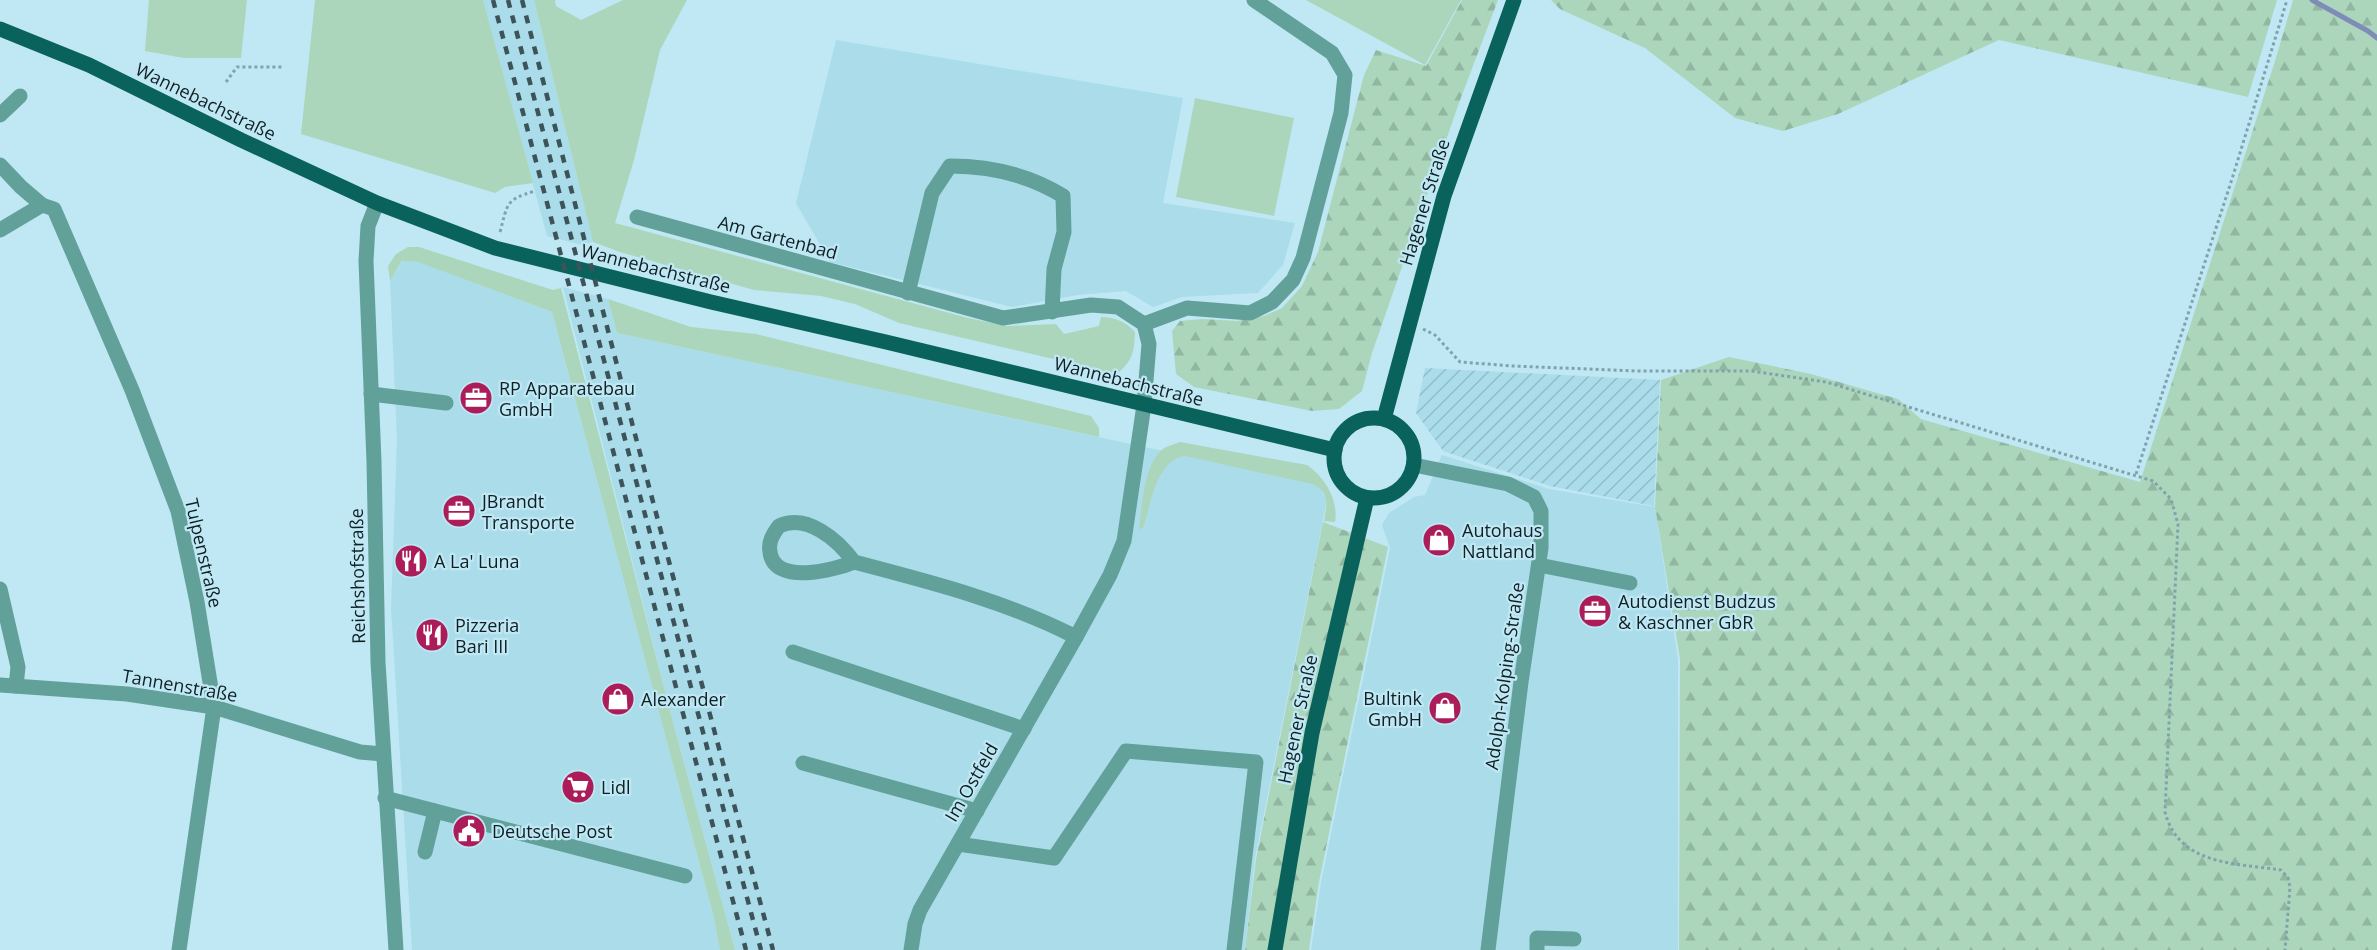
<svg xmlns="http://www.w3.org/2000/svg" width="2377" height="950" font-family="'Open Sans',sans-serif">
	<defs>
		<pattern id="industrial-furrows" width="10" height="10" patternUnits="userSpaceOnUse" patternTransform="scale(1.5)"><rect width="10" height="10" fill="#abdcea"/><path d="M-1 1l2-2M0 10L10 0M9 11l2-2" fill="none" stroke="#92bcc8"/></pattern>
		<pattern id="forest-firs" width="22" height="20" patternUnits="userSpaceOnUse" patternTransform="scale(1.5)"><rect width="22" height="20" fill="#abd6bc"/><path d="M5 1l3.5 6h-7zM16 11l3.5 6h-7z" fill="#92b7a1"/></pattern>
	</defs>
	<rect width="100%" height="100%" fill="#bfe8f4"/>
	<g fill="#abdcea">
		<path d="M483,0H534L593,242L582,245L547,236Z"/>
		<path d="M836,40L1183,98L1163,203L1295,223L1283,265L1258,293L1182,297L1153,307L1126,291L1078,295L1012,307L830,262L796,203Z"/>
		<path d="M403,261L419,262L552,312L714,918L720,950H412L391,608L397,439L390,281Z"/>
		<path d="M563,287L608,299L617,333L1311,483L1320,488L1327,500L1255,858L1245,950H735L675,730Z"/>
		<path d="M1442,455L1549,489L1655,507L1678,659V950H1311L1321,882L1390,548L1382,525L1389,513L1414,497L1425,495Z"/>
	</g>
	<path fill="url(#industrial-furrows)" d="M1425,368L1660,380L1654,506L1550,486L1443,451L1416,413Z"/>
	<g fill="#abd6bc">
		<path d="M149,0H247L241,58H184L145,51Z"/>
		<path d="M315,0H483L533,183L505,187L495,193L301,134Z"/>
		<path d="M534,0H555L556,6L581,20L623,0H687L660,50L634,160L615,223L968,318L1007,326L1056,324L1064,334L1099,326L1101,317C1115,317 1126,322 1135,332C1134,353 1133,360 1117,374L899,323L855,304L821,296L754,290L620,252L593,242Z"/>
		<path d="M1306,0H1461L1425,65Z"/>
		<path d="M1195,98L1294,118L1274,216L1176,197Z"/>
		<path d="M408,247H419L553,290L561,288L675,730L735,950H720L714,918L552,312L418,262L402,261L390,281L388,266L396,254Z"/>
		<path d="M608,299L691,327L756,334L1091,416L1099,428V437L617,333Z"/>
		<path d="M1180,442L1307,465C1325,477 1339,501 1335,522L1324,521C1327,503 1330,492 1312,484L1185,456C1156,460 1151,504 1143,528L1139,529C1142,506 1144,459 1166,447C1170,445 1176,444 1180,442Z"/>
	</g>
	<g fill="url(#forest-firs)">
		<path d="M1462,0H1498L1459,103L1372,353L1362,391L1339,409L1312,411L1194,387L1176,374L1172,331L1180,321L1202,319L1237,321L1264,316L1282,308L1302,286L1318,252L1364,75L1376,50L1426,66Z"/>
		<path d="M1551,0H2277L2248,97L1999,40L1838,114L1783,131L1735,118L1645,48L1560,9Z"/>
		<path d="M2293,0H2377V950H1679L1680,659L1655,507L1661,380L1729,357L1811,374L1898,399L1921,419L2140,482L2275,61Z"/>
		<path d="M1323,522L1388,547L1319,882L1309,950H1245L1256,859Z"/>
	</g>
	<g fill="none" stroke-linecap="round" stroke-linejoin="round">
		<path stroke="#7e8cb7" stroke-width="5" d="M2312,0L2368,31L2377,38"/>
		<g stroke="#82a2ab" stroke-width="3" stroke-dasharray="3 3" stroke-linecap="butt">
			<path d="M226,82L237,67H284"/>
			<path d="M500,232C508,203 505,200 535,191"/>
			<path d="M1423,329L1435,335L1460,362L1513,366L1637,371H1751L1826,382L2153,481L2171,499L2178,524L2165,812C2179,866 2236,863 2281,870L2288,878L2290,887L2285,950"/>
			<path d="M2136,474L2232,179L2287,0"/>
		</g>
		<g stroke="#61a19a" stroke-width="15">
			<path d="M0,115L20,96"/>
			<path d="M0,165L21,187L42,205"/>
			<path d="M377,203L368,226L366,261L374,462L378,662L396,950"/>
			<path d="M637,217L1003,318L1091,305L1118,307L1144,324L1149,344L1144,405L1124,541L1110,575L1076,637"/>
			<path d="M0,230L42,205L54,209L132,390L178,511L197,602L214,707L179,950"/>
			<path d="M908,293L932,193L950,166C989,166 1029,175 1063,196L1064,232L1054,269L1052,312"/>
			<path d="M1144,324L1187,308L1250,313L1272,302L1293,280L1303,258L1341,113L1345,75L1332,53L1254,0"/>
			<path d="M371,394L446,403"/>
			<path d="M1414,465L1508,484L1534,497L1541,511V548L1521,682L1488,950"/>
			<path d="M854,562C838,540 807,513 779,526C773,534 768,542 770,552C774,586 835,570 854,562C930,582 1006,601 1076,637L920,910L915,924L911,950"/>
			<path d="M1539,565L1630,583"/>
			<path d="M0,589L18,667L16,686"/>
			<path d="M793,652L1024,729"/>
			<path d="M0,685L127,694L214,707L360,752L383,754"/>
			<path d="M803,763L977,811"/>
			<path d="M385,798L685,876"/>
			<path d="M958,844L1054,858L1126,751L1256,762L1234,950"/>
			<path d="M425,852L435,811"/>
			<path d="M1537,950V938L1574,939"/>
		</g>
		<g stroke="#09625c" stroke-width="15">
			<path d="M0,29L89,65L241,140L377,203L495,248L711,302L886,342L1335,450"/>
			<circle cx="1374" cy="458" r="40"/>
			<path d="M1384,419L1444,196L1514,0"/>
			<path d="M1275,950L1312,733L1367,498"/>
		</g>
		<g stroke="#3c5359" stroke-width="4.5" stroke-dasharray="8 8" stroke-linecap="butt">
			<path d="M493,0L746,950"/>
			<path d="M508,0L761,950"/>
			<path d="M522,0L637,442L773,950"/>
		</g>
	</g>
	<defs>
		<symbol id="office-disc" viewBox="-11 -11 22 22"><circle r="9.5" fill="#ab1c58" stroke="#bfe8f4"/><path d="M-6-3h4V-5.5h4V-3h4V5H-6ZM-1-4.5V-3h2v-1.5ZM-6 0V1H6V0Z" fill="#fff"/></symbol>
		<symbol id="shop-disc" viewBox="-11 -11 22 22"><circle r="9.5" fill="#ab1c58" stroke="#bfe8f4"/><path d="M-5-2.5h2.3a2.7 3.5 0 0 1 5.4 0H5L5.5 6h-11ZM-1.5-2.5h3a1.5 2.3 0 0 0-3 0Z" fill="#fff"/></symbol>
		<symbol id="restaurant-disc" viewBox="-11 -11 22 22"><circle r="9.5" fill="#ab1c58" stroke="#bfe8f4"/><path d="M-5-6h1v4h1v-4h1v4h1v-4h1v5L-1.5 .5V6h-2V.5L-5-1ZM5-6V6H3V1.5H1.5Q1.5-4 5-6Z" fill="#fff"/></symbol>
		<symbol id="supermarket-disc" viewBox="-11 -11 22 22"><circle r="9.5" fill="#ab1c58" stroke="#bfe8f4"/><path d="M-6-5.5h2.5l.6 2H6L4.5 2H-2.5L-4.4-4H-6ZM-1.5 3.2a1.3 1.3 0 1 0 .1 0ZM3 3.2a1.3 1.3 0 1 0 .1 0Z" fill="#fff"/></symbol>
		<symbol id="civic-disc" viewBox="-11 -11 22 22"><circle r="9.5" fill="#ab1c58" stroke="#bfe8f4"/><path d="M-.6-6.5H3V-4.5H.6V-3L4-1V1h2V6H-6V1h2V-1L-.6-3ZM-1.2 2.5V6h2.4V2.5Z" fill="#fff"/></symbol>
	</defs>
	<g fill-rule="evenodd">
		<use href="#office-disc" x="457" y="379" width="38" height="38"/>
		<use href="#office-disc" x="440" y="492" width="38" height="38"/>
		<use href="#shop-disc" x="1420" y="521" width="38" height="38"/>
		<use href="#restaurant-disc" x="392" y="542" width="38" height="38"/>
		<use href="#office-disc" x="1576" y="592" width="38" height="38"/>
		<use href="#restaurant-disc" x="413" y="616" width="38" height="38"/>
		<use href="#shop-disc" x="599" y="680" width="38" height="38"/>
		<use href="#shop-disc" x="1426" y="689" width="38" height="38"/>
		<use href="#supermarket-disc" x="559" y="768" width="38" height="38"/>
		<use href="#civic-disc" x="450" y="812" width="38" height="38"/>
	</g>
	<g text-anchor="middle" dominant-baseline="central" stroke-width="4.5" stroke-linejoin="round" paint-order="stroke">
		<g font-size="18" fill="#0f1f23" stroke="#bfe8f4">
			<text transform="translate(206 101) rotate(26)">Wannebachstraße</text>
			<text transform="translate(1424 202) rotate(-73)">Hagener Straße</text>
			<text transform="translate(778 237) rotate(15)">Am Gartenbad</text>
			<text transform="translate(656 268) rotate(14)">Wannebachstraße</text>
			<text transform="translate(1129 381) rotate(14)">Wannebachstraße</text>
			<text transform="translate(204 553) rotate(77)">Tulpenstraße</text>
			<text transform="translate(357 576) rotate(-91)">Reichshofstraße</text>
			<text transform="translate(1504 676) rotate(-82)">Adolph-Kolping-Straße</text>
			<text transform="translate(180 685) rotate(10)">Tannenstraße</text>
			<text transform="translate(1297 719) rotate(-78)">Hagener Straße</text>
			<text transform="translate(971 782) rotate(-60)">Im Ostfeld</text>
		</g>
		<g font-size="18" fill="#0f1f23" stroke="#bfe8f4" text-anchor="start">
			<text x="499" y="388">RP Apparatebau<tspan x="499" dy="21">GmbH</tspan></text>
			<text x="482" y="501">JBrandt<tspan x="482" dy="21">Transporte</tspan></text>
			<text x="1462" y="530">Autohaus<tspan x="1462" dy="21">Nattland</tspan></text>
			<text x="434" y="561">A La' Luna</text>
			<text x="1618" y="601">Autodienst Budzus<tspan x="1618" dy="21">&amp; Kaschner GbR</tspan></text>
			<text x="455" y="625">Pizzeria<tspan x="455" dy="21">Bari III</tspan></text>
			<text x="1422" y="698" text-anchor="end">Bultink<tspan x="1422" dy="21">GmbH</tspan></text>
			<text x="641" y="699">Alexander</text>
			<text x="601" y="787">Lidl</text>
			<text x="492" y="831">Deutsche Post</text>
		</g>
	</g>
</svg>
